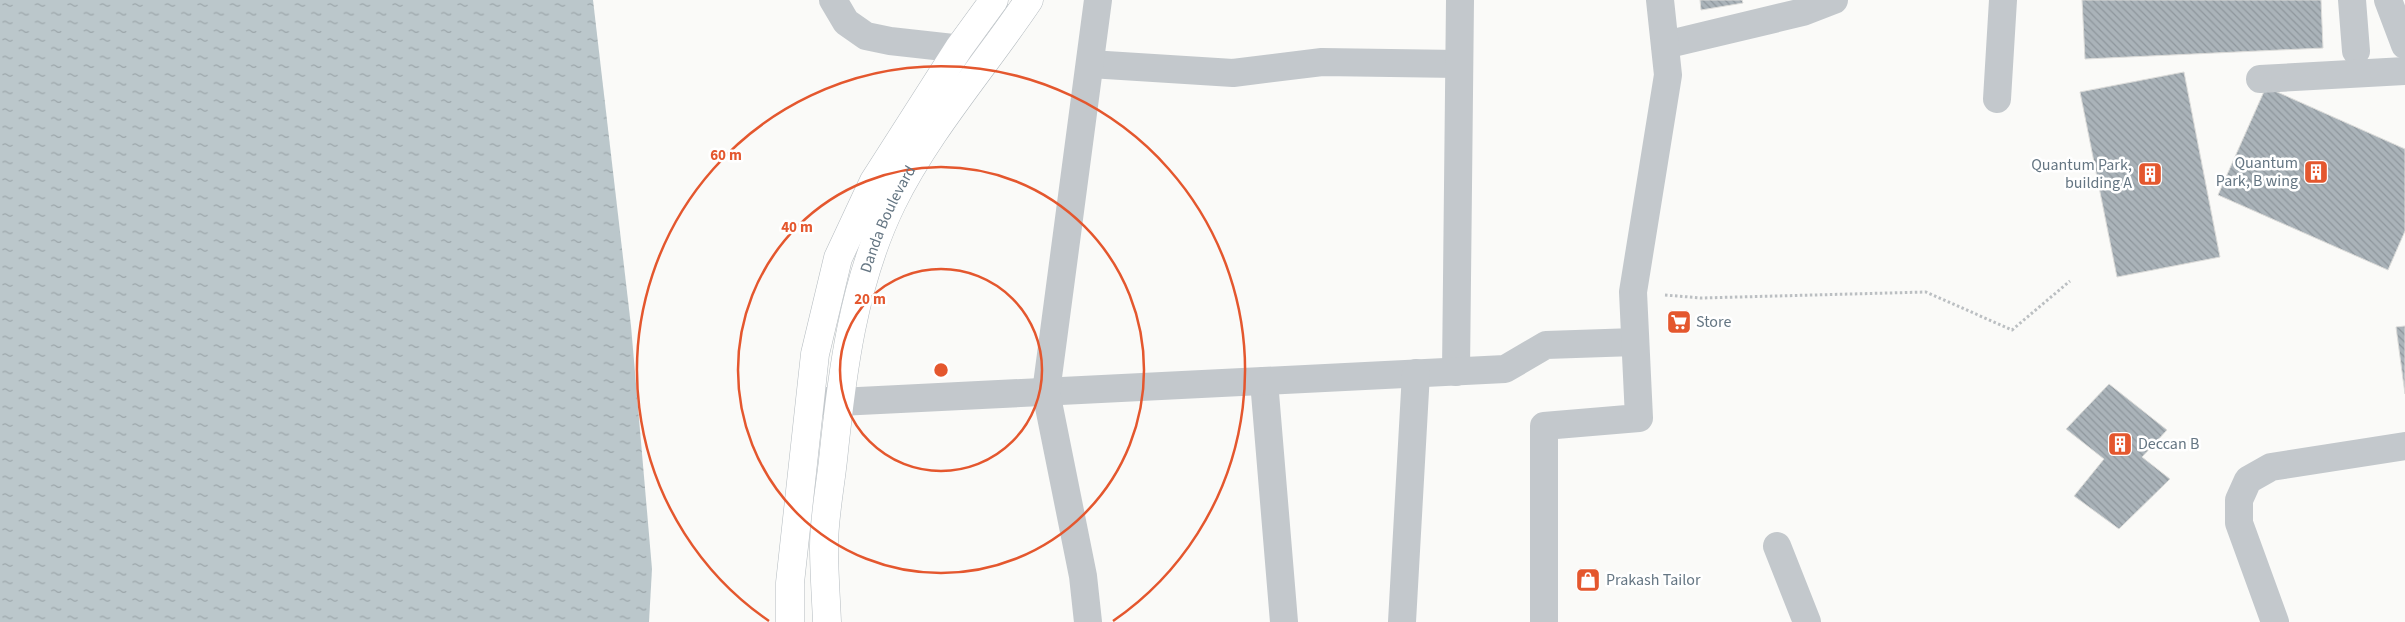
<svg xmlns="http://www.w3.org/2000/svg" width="2405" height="622" font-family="'Source Sans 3',sans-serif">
	<defs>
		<pattern id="water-ripples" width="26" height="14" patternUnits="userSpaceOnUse" patternTransform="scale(1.25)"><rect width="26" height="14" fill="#bbc7cb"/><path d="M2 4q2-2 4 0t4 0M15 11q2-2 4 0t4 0" fill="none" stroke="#9ca6aa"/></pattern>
		<pattern id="building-back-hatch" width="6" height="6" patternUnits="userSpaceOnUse" patternTransform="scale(1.25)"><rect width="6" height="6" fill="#aab3b9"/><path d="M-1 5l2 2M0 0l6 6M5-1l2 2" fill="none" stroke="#8e969c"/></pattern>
	</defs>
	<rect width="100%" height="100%" fill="#fafaf8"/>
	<path fill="url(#water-ripples)" d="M0,0H593L631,326L652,569L649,622H0Z"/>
	<g fill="url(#building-back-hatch)" stroke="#dcdcda">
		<path d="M1700,0H1742L1743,3L1701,10Z"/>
		<path d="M2082,0H2321L2323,48L2085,59Z"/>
		<path d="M2184,72L2220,257L2117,277L2080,92Z"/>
		<path d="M2266,87L2405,149V231L2388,270L2218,195Z"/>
		<path d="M2405,326V394L2396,327Z"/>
		<path d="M2109,384L2167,430L2142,457L2170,479L2119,529L2074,496L2104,459L2066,429Z"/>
	</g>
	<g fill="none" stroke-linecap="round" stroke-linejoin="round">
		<defs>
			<g id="secondary">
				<path d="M790,622V583L815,354L838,258L874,181L959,48L994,0"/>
				<path id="s1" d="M827,622C826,597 824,572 824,546C824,518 830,488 833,460C842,373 853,283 892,203C928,130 984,67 1029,0"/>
			</g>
		</defs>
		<use href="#secondary" stroke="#b3babf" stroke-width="29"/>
		<path stroke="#bbbfc2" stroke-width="3" stroke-dasharray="2.5 2.5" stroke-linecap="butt" d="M1665,295L1701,298L1926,292L2012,330L2070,281"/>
		<g stroke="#c3c8cc" stroke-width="28">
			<path d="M833,0L846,22L866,36L890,41L980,51"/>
			<path d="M2352,0L2356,51"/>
			<path d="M2388,0L2405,45"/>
			<path d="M1665,45L1803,12L1834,0"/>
			<path d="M1090,64L1233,73L1322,62L1459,64"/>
			<path d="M2260,79L2405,71"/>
			<path d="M1997,99L2003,0"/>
			<path d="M1456,372L1460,0"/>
			<path d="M1264,381L1284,622"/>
			<path d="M811,400L839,402L1505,369L1546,345L1635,342"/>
			<path d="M1777,546L1807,622"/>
			<path d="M1088,622L1083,576L1046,392L1098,0"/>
			<path d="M1402,622L1416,373"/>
			<path d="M1544,622V426L1639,418L1633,292L1668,75L1660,0"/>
			<path d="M2275,622L2239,523V500L2248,480L2271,467L2405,446"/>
		</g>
		<use href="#secondary" stroke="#fff" stroke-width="28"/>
	</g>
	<g fill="none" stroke="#e4572e" stroke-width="2.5">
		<circle cx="941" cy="370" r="101"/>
		<circle cx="941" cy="370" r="203"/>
		<path d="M769 621A304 304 0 1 1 1113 621"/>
	</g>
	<defs>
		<symbol id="building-square" viewBox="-11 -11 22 22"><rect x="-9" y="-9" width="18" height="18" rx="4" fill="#e4572e" stroke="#fff"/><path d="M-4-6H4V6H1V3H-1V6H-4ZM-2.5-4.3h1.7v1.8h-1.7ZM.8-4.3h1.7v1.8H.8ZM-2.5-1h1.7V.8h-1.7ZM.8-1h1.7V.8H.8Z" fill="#fff"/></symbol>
		<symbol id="supermarket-square" viewBox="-11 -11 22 22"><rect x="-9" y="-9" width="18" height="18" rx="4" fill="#e4572e" stroke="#fff"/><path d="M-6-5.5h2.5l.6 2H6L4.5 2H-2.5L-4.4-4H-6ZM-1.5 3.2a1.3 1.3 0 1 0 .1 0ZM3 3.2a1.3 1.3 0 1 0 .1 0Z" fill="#fff"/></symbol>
		<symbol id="shop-square" viewBox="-11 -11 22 22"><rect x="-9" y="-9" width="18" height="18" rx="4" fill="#e4572e" stroke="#fff"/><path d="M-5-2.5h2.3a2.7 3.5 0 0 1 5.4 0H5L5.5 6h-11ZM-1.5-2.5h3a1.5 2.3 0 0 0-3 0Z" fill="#fff"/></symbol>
	</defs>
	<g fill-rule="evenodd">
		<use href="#building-square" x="2302" y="158" width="28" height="28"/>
		<use href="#building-square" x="2136" y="160" width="28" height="28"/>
		<use href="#supermarket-square" x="1665" y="308" width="28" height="28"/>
		<use href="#building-square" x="2106" y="430" width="28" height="28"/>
		<use href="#shop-square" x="1574" y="566" width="28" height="28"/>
	</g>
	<g text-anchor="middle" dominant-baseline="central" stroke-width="5" stroke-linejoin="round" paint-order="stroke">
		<g font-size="16" fill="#657683" stroke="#fff" text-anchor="start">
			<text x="2298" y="163" text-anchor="end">Quantum<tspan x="2298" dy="18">Park, B wing</tspan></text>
			<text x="2132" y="165" text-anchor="end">Quantum Park,<tspan x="2132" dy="18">building A</tspan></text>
			<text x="1696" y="322">Store</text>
			<text x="2138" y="444">Deccan B</text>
			<text x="1606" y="580">Prakash Tailor</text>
		</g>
		<g font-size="16" fill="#657683" stroke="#fff">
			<text stroke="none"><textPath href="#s1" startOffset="411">Danda Boulevard</textPath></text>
		</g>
	</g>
	<circle cx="941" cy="370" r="8" fill="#e4572e" stroke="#fff" stroke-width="2.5"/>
	<g font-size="15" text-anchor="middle" font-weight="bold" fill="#e4572e" stroke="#fff" stroke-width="5" stroke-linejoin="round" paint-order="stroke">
		<text x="726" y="160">60 m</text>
		<text x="797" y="232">40 m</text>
		<text x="870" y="304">20 m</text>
	</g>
</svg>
